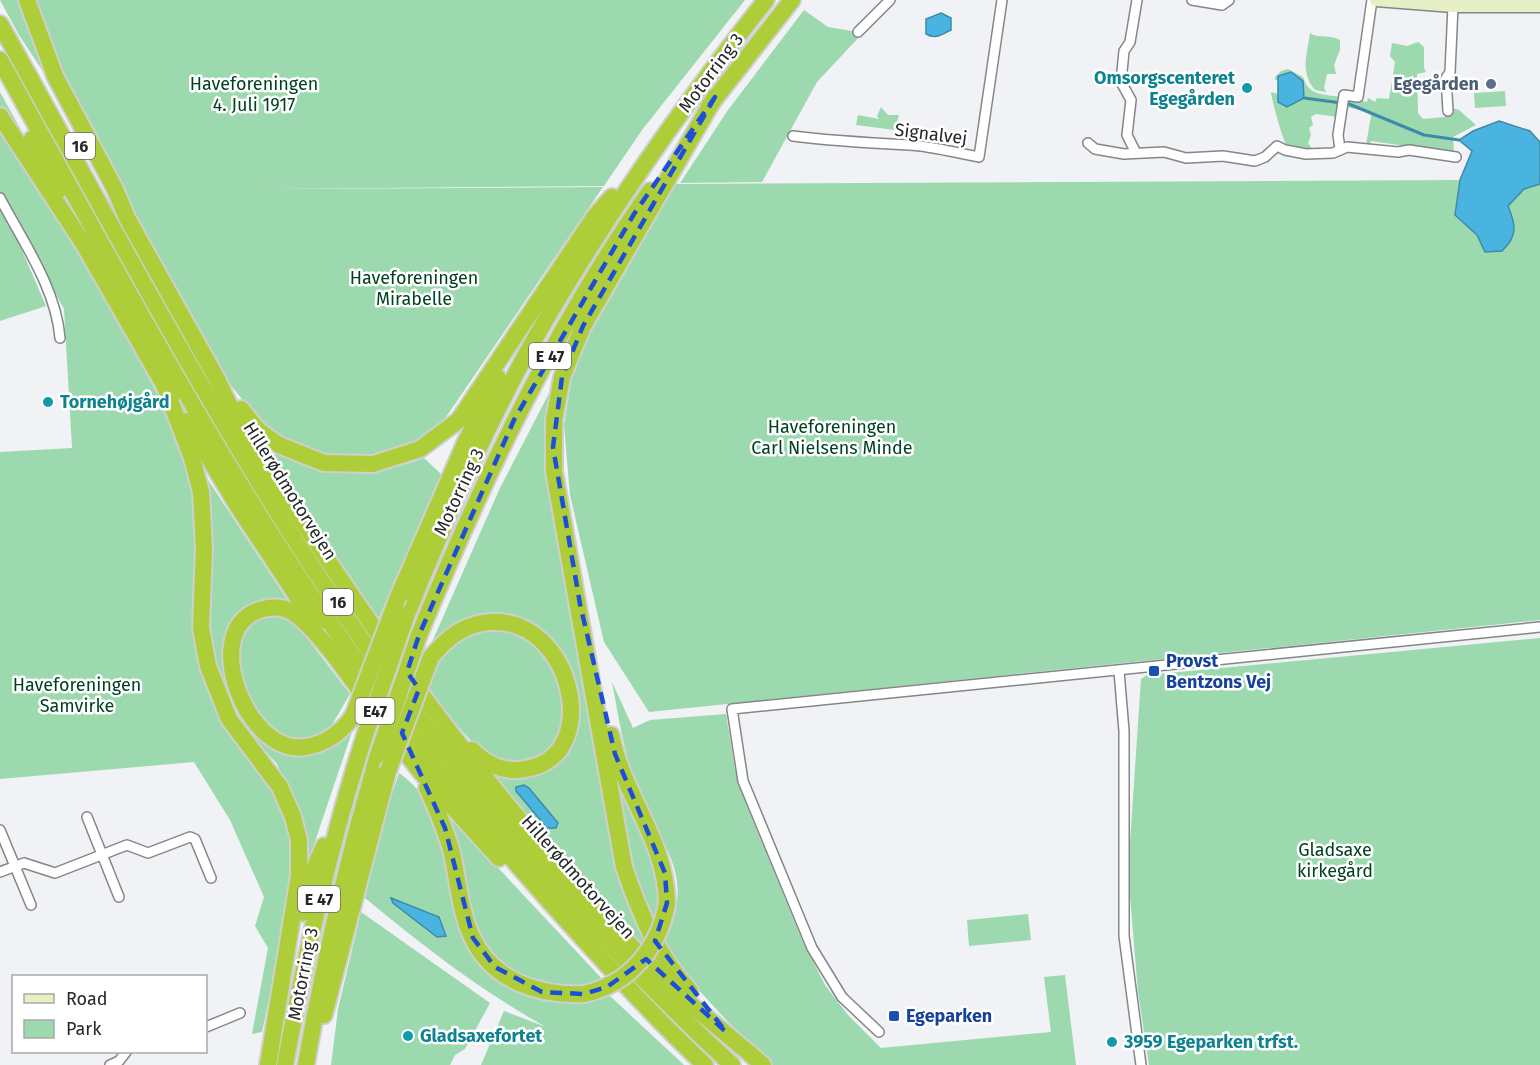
<svg xmlns="http://www.w3.org/2000/svg" width="1540" height="1065" font-family="'Fira Sans',sans-serif">
	<rect width="100%" height="100%" fill="#f0f2f5"/>
	<g fill="#9cd9ae">
		<path d="M0,0H745L642,130L604,186L161,190L603,187L444,420L429,434L390,453L324,458L288,443L263,425L229,383L119,187L19,35Z"/>
		<path d="M804,10L828,27L852,31L860,36L817,82L762,182L680,183L728,110Z"/>
		<path d="M1310,33C1318,39 1330,34 1340,40V50L1334,65L1336,74H1327L1324,88L1326,92L1315,90C1300,72 1307,55 1310,33Z"/>
		<path d="M1418,42L1424,47V68L1426,72L1417,74L1418,113L1423,119L1445,117V112L1452,108L1459,110L1476,125L1453,137L1454,153L1371,141L1370,146L1366,145L1371,116L1369,112L1346,107L1347,98L1367,102L1368,98L1375,102L1377,98L1389,99L1395,62L1390,56L1392,43L1407,46Z"/>
		<path d="M1288,69L1303,77C1309,96 1322,94 1341,97L1338,117L1316,114L1311,117L1313,125L1309,128L1311,135L1308,143L1313,150L1286,144C1283,140 1271,98 1271,92L1278,94V102L1279,76L1278,80H1275V77L1281,71Z"/>
		<path d="M1505,91L1506,106L1475,108L1474,93Z"/>
		<path d="M0,92L32,150L73,238L174,425L196,496L199,657L207,687L221,718L281,803L292,842L291,875L281,943L262,1032L252,1034L268,948L255,926L264,897L230,820L194,762L0,779V452L72,448L64,309L0,192Z"/>
		<path d="M881,107L888,115H899L895,130L856,125L858,115L879,119L877,116Z"/>
		<path d="M1460,180L1455,215L1477,235L1485,252L1502,251C1518,236 1517,224 1508,206L1524,189L1540,184V620L649,712L604,642L570,495L564,425L573,369L591,332L676,184Z"/>
		<path d="M0,206L11,225L46,306L0,321Z"/>
		<path d="M559,374L550,419L607,802L649,942L643,951L489,771L553,766C561,750 572,733 577,716C580,703 575,679 569,667C541,604 482,599 432,642L500,488Z"/>
		<path d="M262,441C274,449 289,460 303,464C341,475 387,473 424,458L441,474L378,620Z"/>
		<path d="M204,474L290,604L250,610L229,674L274,746L353,729L308,862L294,806L277,764L253,737L217,672L209,620Z"/>
		<path d="M271,614L294,621L350,694L329,730L304,740L276,735L257,717L242,678L237,651L250,621Z"/>
		<path d="M508,629C565,653 564,681 563,737C505,804 464,733 428,688C432,676 436,660 443,649C456,629 487,630 508,629Z"/>
		<path d="M1540,638V1065H1149L1138,992L1128,872L1141,679L1147,675Z"/>
		<path d="M612,682L633,728L650,720L726,714L735,769L746,804L802,940L825,985L848,1015L881,1048L1051,1032L1044,977L1065,975L1076,1065H772C732,1027 695,990 664,944C697,874 663,851 638,790C624,756 619,718 612,682Z"/>
		<path d="M399,773C476,825 421,954 521,994C551,1006 580,1005 610,996L684,1065H481L504,1011L546,1027C481,991 423,946 365,898L380,830Z"/>
		<path d="M618,781L663,872L656,929L639,895Z"/>
		<path d="M443,809L604,981L577,989L516,982L476,937Z"/>
		<path d="M361,912L490,1003L465,1049L455,1055L450,1065H331L338,1009Z"/>
		<path d="M1028,914L1031,940L969,946L967,920Z"/>
	</g>
	<g fill="#49b4e0" stroke="#3e8aa9" stroke-width="1.5">
		<path d="M941,13L951,18V30C942,34 936,40 926,34V19Z"/>
		<path d="M1291,72L1303,81L1304,98L1287,107L1278,102V76Z"/>
		<path d="M1499,121L1530,131L1540,142V184L1524,189L1508,206C1516,225 1518,236 1502,251L1485,252L1477,235L1455,215L1460,180L1472,151L1459,140L1473,131Z"/>
		<path d="M524,785L529,788L558,823L556,828H547L516,791V787Z"/>
		<path d="M391,898L439,917L446,936L437,937L393,903Z"/>
	</g>
	<g fill="none" stroke-linecap="round" stroke-linejoin="round">
		<path stroke="#3e8aa9" stroke-width="3" d="M1304,98L1349,104L1424,135L1459,140"/>
		<defs>
			<g id="street">
				<path d="M1192,0L1222,5L1229,0"/>
				<path d="M858,32L890,0"/>
				<path d="M1448,111L1446,78L1450,72L1453,6"/>
				<path d="M793,136C832,141 870,143 909,145C932,146 956,153 979,157L1002,0"/>
				<path d="M1088,143L1095,149L1124,154L1164,152L1186,158L1223,156L1255,161L1265,157L1277,146L1285,150L1306,154L1333,153L1347,147L1398,152L1409,150L1456,157"/>
				<path d="M1340,149L1338,135L1344,95L1358,97L1372,0"/>
				<path d="M1136,153L1127,135L1131,100L1121,82L1124,51L1130,42L1137,0"/>
				<path d="M0,198C23,242 56,288 60,338"/>
				<path d="M1119,671L1124,731V936L1141,1065"/>
				<path d="M87,817L119,897"/>
				<path d="M0,830L31,905"/>
				<path d="M0,872L24,863L55,873L127,845L148,853L190,837L195,839L211,878"/>
				<path d="M206,1027L240,1013"/>
				<path d="M879,1032L842,997L812,948L743,781L732,709L1540,627"/>
				<path d="M110,1065L119,1061L126,1052"/>
			</g>
			<path id="secondary" d="M1376,0L1453,6H1540"/>
			<g id="highway">
				<path d="M27,0L55,76L115,189L127,218L217,379L231,409C342,589 463,765 607,920C635,950 665,983 697,1010C719,1028 741,1046 763,1065"/>
				<path d="M0,24C91,187 178,352 276,510C398,707 561,908 732,1065"/>
				<path d="M0,60C85,213 168,369 261,518C356,670 467,813 589,945C626,986 664,1027 705,1065"/>
				<path d="M709,106L792,0"/>
				<path d="M0,116L83,243L171,397"/>
				<path d="M32,139L59,190"/>
				<path d="M165,387L192,458L201,492L204,548L201,628L208,666L229,719L280,787L293,817L299,840V876L268,1065"/>
				<path d="M241,409L259,431L279,445L324,463L373,464L420,449L459,420L595,216L612,197"/>
				<path d="M187,421L237,505L316,625"/>
				<path d="M398,597L466,441L498,378"/>
				<path d="M407,614C449,511 493,409 549,314C614,204 687,100 766,0"/>
				<path d="M419,635C482,481 554,328 650,191"/>
				<path d="M431,657C448,637 465,623 492,622C571,618 603,752 530,768C507,774 489,767 472,750"/>
				<path d="M353,716C341,733 326,744 305,747C247,756 200,633 257,611C268,607 281,606 292,612C316,627 351,678 368,702"/>
				<path d="M391,733L420,771L499,858"/>
				<path d="M611,735C623,795 666,840 667,903"/>
				<path d="M427,788C437,810 446,830 452,853C458,881 460,911 472,937C492,981 539,996 584,994"/>
				<path d="M302,913L316,864L324,846"/>
				<path d="M690,991C657,956 639,911 624,867L554,471V420L562,377L583,326L715,97"/>
				<path d="M324,1015L388,771"/>
				<path d="M285,1065C306,953 330,843 365,735"/>
				<path d="M306,1065C324,960 348,857 378,755"/>
			</g>
		</defs>
		<use href="#street" stroke="#848689" stroke-width="12"/>
		<use href="#secondary" stroke="#848689" stroke-width="15"/>
		<use href="#highway" stroke="#cfcfd0" stroke-width="20"/>
		<use href="#street" stroke="#fff" stroke-width="9"/>
		<use href="#secondary" stroke="#e6f0c4" stroke-width="12"/>
		<use href="#highway" stroke="#adce39" stroke-width="16"/>
		<defs>
			<g id="highway-bridge">
				<path d="M353,716L398,597"/>
				<path d="M365,735L407,614"/>
				<path d="M378,755L419,635"/>
				<path d="M388,771L431,657"/>
				<path d="M584,994C630,984 659,948 667,903"/>
			</g>
		</defs>
		<use href="#highway-bridge" stroke="#cfcfd0" stroke-width="20" stroke-linecap="butt"/>
		<use href="#highway-bridge" stroke="#adce39" stroke-width="16"/>
	</g>
	<path fill="none" stroke="#1d4ed8" stroke-width="4.5" stroke-dasharray="12 8" stroke-linejoin="round" d="M715,97L583,326L562,377L553,447L580,604L615,754L665,873L667,903L655,941L726,1032L646,959L607,987L584,994L542,992L495,967L473,938L445,828L402,733L419,689L407,672L419,635L514,420L634,214Z"/>
	<circle fill="#5c6f8a" stroke="#fff" stroke-width="2" cx="1491" cy="84" r="6"/>
	<g fill="#0f9aa8" stroke="#fff" stroke-width="2">
		<circle cx="1247" cy="88" r="6"/>
		<circle cx="48" cy="402" r="6"/>
		<circle cx="408" cy="1036" r="6"/>
		<circle cx="1112" cy="1042" r="6"/>
	</g>
	<g fill="#1a4fb4" stroke="#fff" stroke-width="2">
		<rect x="1148" y="665" width="12" height="12" rx="3"/>
		<rect x="888" y="1010" width="12" height="12" rx="3"/>
	</g>
	<g text-anchor="middle" dominant-baseline="central" stroke-width="5" stroke-linejoin="round" paint-order="stroke">
		<g fill="#fff" stroke="#676869" stroke-width="1.5">
			<rect x="65" y="133" width="30" height="26" rx="4.5"/>
			<rect x="529" y="343" width="42" height="26" rx="4.5"/>
			<rect x="323" y="589" width="30" height="26" rx="4.5"/>
			<rect x="355.5" y="698" width="39" height="26" rx="4.5"/>
			<rect x="298" y="886" width="42" height="26" rx="4.5"/>
		</g>
		<g font-size="16" font-weight="bold" fill="#262729">
			<text x="80" y="146">16</text>
			<text x="550" y="356">E 47</text>
			<text x="338" y="602">16</text>
			<text x="375" y="711">E47</text>
			<text x="319" y="899">E 47</text>
		</g>
		<g font-size="18" fill="#262729" stroke="#fff">
			<text transform="translate(711 73) rotate(-53)">Motorring 3</text>
			<text transform="translate(931 134) rotate(7)">Signalvej</text>
			<text transform="translate(290 491) rotate(58)">Hillerødmotorvejen</text>
			<text transform="translate(459 492) rotate(-65)">Motorring 3</text>
			<text transform="translate(578 877) rotate(48)">Hillerødmotorvejen</text>
			<text transform="translate(303 974) rotate(-79)">Motorring 3</text>
		</g>
		<g font-size="18" font-weight="bold" fill="#0d838f" stroke="#fff" text-anchor="start">
			<text x="1235" y="78" text-anchor="end">Omsorgscenteret<tspan x="1235" dy="21">Egegården</tspan></text>
			<text x="60" y="402">Tornehøjgård</text>
			<text x="420" y="1036">Gladsaxefortet</text>
			<text x="1124" y="1042">3959 Egeparken trfst.</text>
		</g>
		<g font-size="18" fill="#00421f" stroke="#fff">
			<text x="254" y="84">Haveforeningen<tspan x="254" dy="21">4. Juli 1917</tspan></text>
			<text x="414" y="278">Haveforeningen<tspan x="414" dy="21">Mirabelle</tspan></text>
			<text x="832" y="427">Haveforeningen<tspan x="832" dy="21">Carl Nielsens Minde</tspan></text>
			<text x="77" y="685">Haveforeningen<tspan x="77" dy="21">Samvirke</tspan></text>
			<text x="1335" y="850">Gladsaxe<tspan x="1335" dy="21">kirkegård</tspan></text>
		</g>
		<g font-size="18" font-weight="bold" fill="#4e5e75" stroke="#fff" text-anchor="end">
			<text x="1479" y="84">Egegården</text>
		</g>
		<g font-size="18" font-weight="bold" fill="#164399" stroke="#fff" text-anchor="start">
			<text x="1166" y="661">Provst<tspan x="1166" dy="21">Bentzons Vej</tspan></text>
			<text x="906" y="1016">Egeparken</text>
		</g>
	</g>
	<rect x="12" y="975" width="195" height="78" fill="#ffffff" stroke="#a8a9a9" stroke-width="1.5"/>
	<rect x="24" y="994" width="30" height="9" fill="#e6f0c4" stroke="#a8a9a9" stroke-width="1.5"/>
	<text x="66" y="1005" font-size="18" fill="#262729">Road</text>
	<rect x="24" y="1020" width="30" height="18" fill="#9cd9ae" stroke="#a8a9a9" stroke-width="1.5"/>
	<text x="66" y="1035" font-size="18" fill="#262729">Park</text>
</svg>
